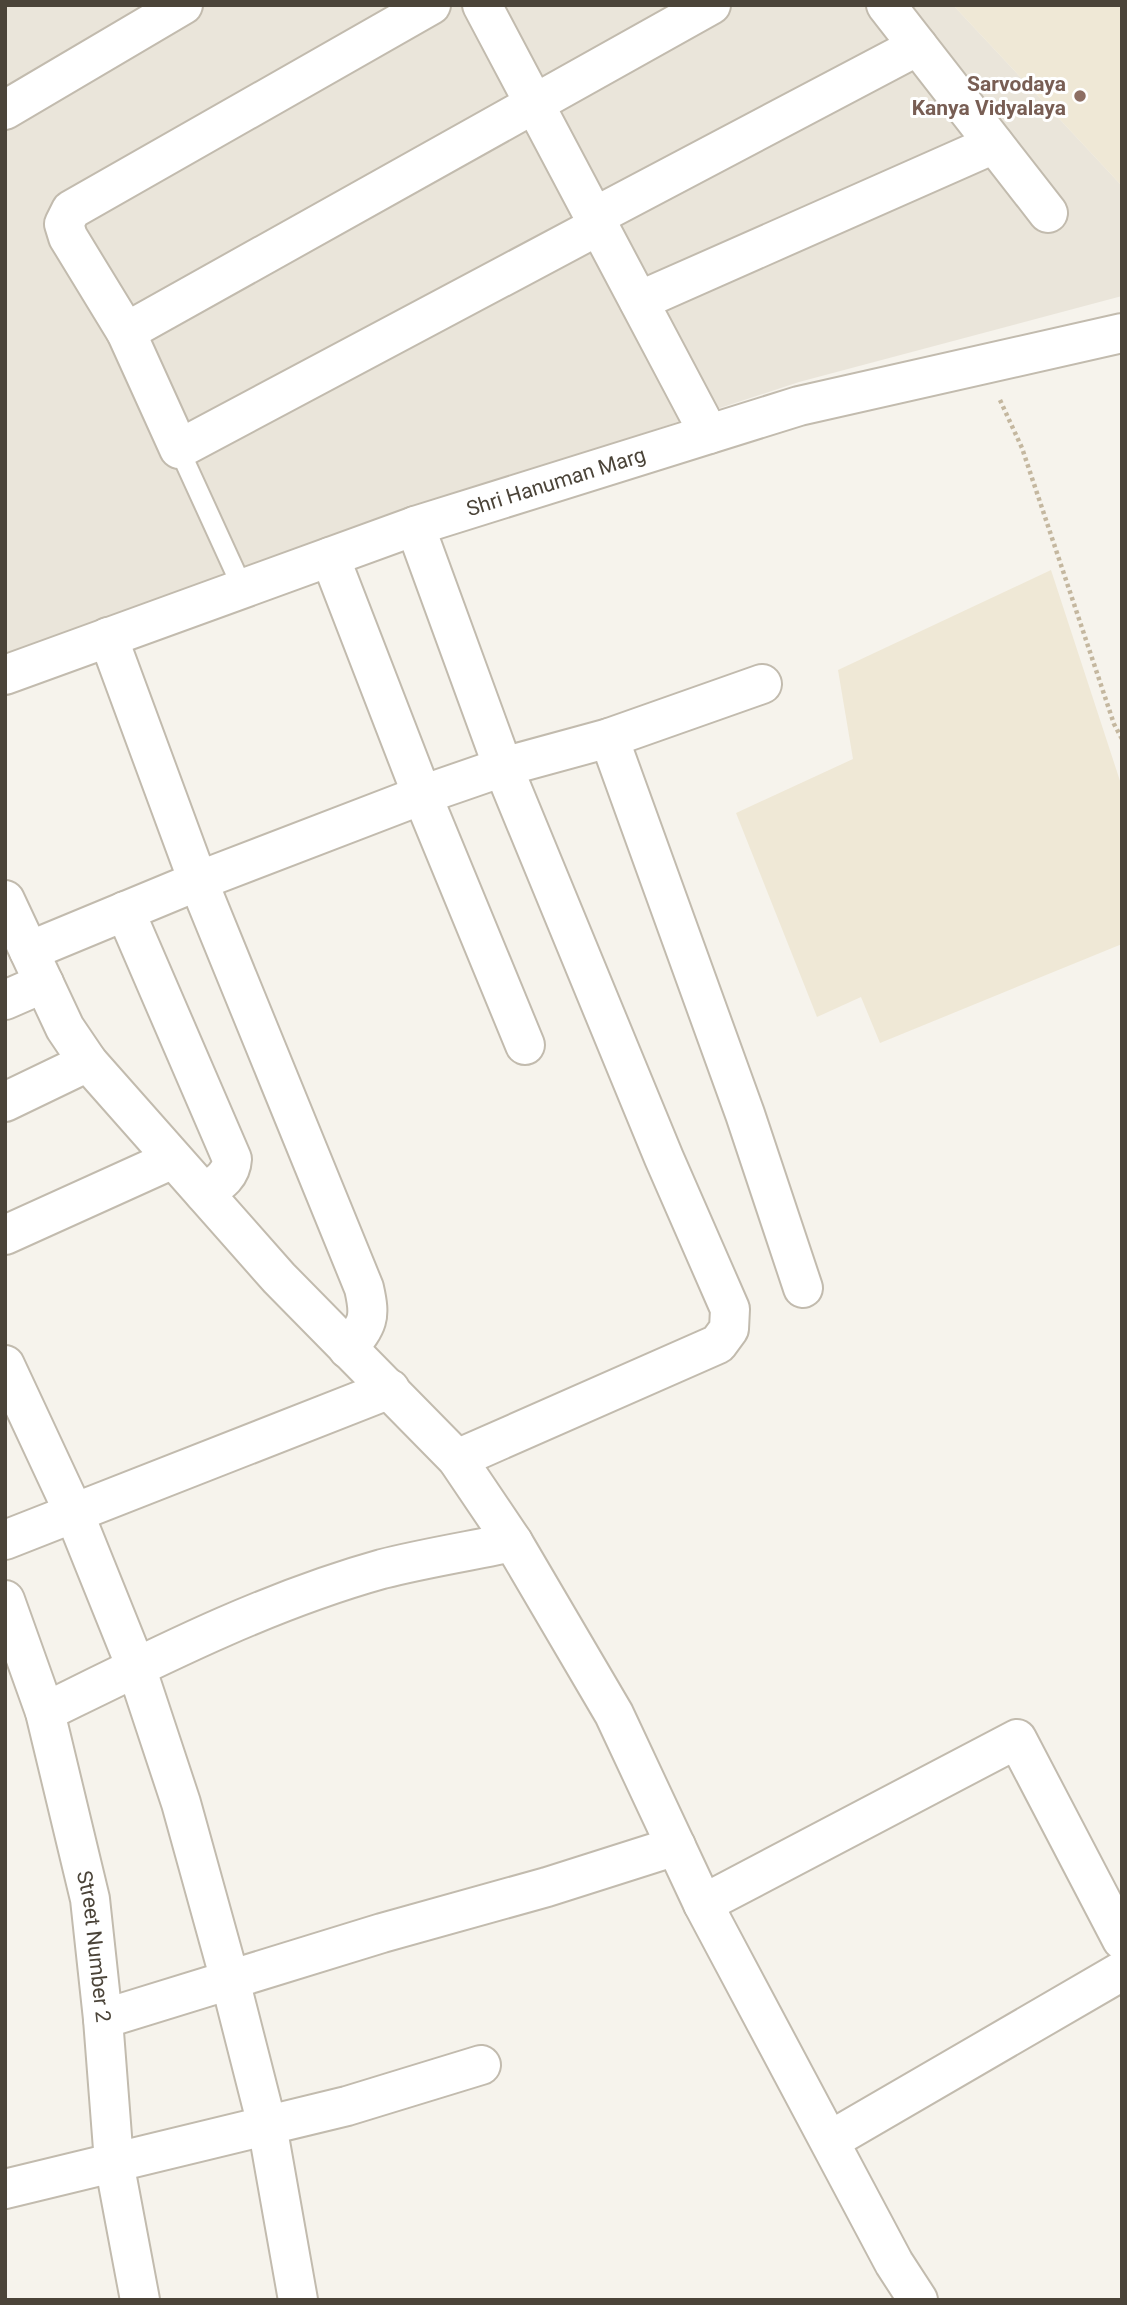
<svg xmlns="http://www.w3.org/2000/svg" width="1127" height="2305" font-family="Roboto,sans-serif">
	<rect width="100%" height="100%" fill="#f6f3ec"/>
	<path fill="#eae5da" d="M5,5H953L1122,186V296L799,382L440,500L5,661Z"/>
	<g fill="#efe8d6">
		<path d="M953,5H1122V186Z"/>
		<path d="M1051,570L1122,787V944L880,1043L861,997L817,1017L736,813L853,759L838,670Z"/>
	</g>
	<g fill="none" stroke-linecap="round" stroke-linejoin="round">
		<defs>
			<path id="service" d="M179,449L243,589"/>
			<g id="minor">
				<path d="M431,5L71,210L64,224L68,237L126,332L179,449L598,226"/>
				<path d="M482,5L709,434"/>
				<path d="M886,5L1048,213"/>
				<path d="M5,110L183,5"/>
				<path d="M594,217L918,46"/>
				<path d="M639,301L994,144"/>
				<path d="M126,332L711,5"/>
				<path d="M415,526L503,767L664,1158L730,1309L729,1329L718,1344L457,1459"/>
				<path d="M330,557L422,795L525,1045"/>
				<path d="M108,637L198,881L364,1288C371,1319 368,1323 348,1349"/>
				<path d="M609,738L745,1114L803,1288"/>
				<path d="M5,900L65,1028L88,1062L279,1278L457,1459L513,1542L614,1714L703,1904L894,2263L918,2300"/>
				<path d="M125,911L232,1159C231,1177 217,1184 204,1193"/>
				<path d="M29,951L198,881L422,795L503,767L609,738L762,684"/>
				<path d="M5,1000L44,983"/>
				<path d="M5,1102L88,1062"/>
				<path d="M5,1235L173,1159"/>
				<path d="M5,1365L74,1513L136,1667L181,1803L230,1980L267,2125L298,2300"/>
				<path d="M5,1540L390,1389"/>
				<path id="s1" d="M5,1600L45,1712L90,1899L103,2019L114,2162L140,2300"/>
				<path d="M45,1712C155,1658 264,1602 382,1569C425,1558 470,1551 513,1542"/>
				<path d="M703,1904L1017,1739L1122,1940"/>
				<path d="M103,2019L382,1933L547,1887L676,1846"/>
				<path d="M831,2140L1122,1971"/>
				<path d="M5,2189L347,2106L481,2065"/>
			</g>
			<g id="tertiary">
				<path id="s2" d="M5,675L415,526L799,406L1122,333"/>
			</g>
		</defs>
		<use href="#service" stroke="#c2bbae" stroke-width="23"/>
		<use href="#minor" stroke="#c2bbae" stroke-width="42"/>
		<use href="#tertiary" stroke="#c2bbae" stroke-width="42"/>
		<path stroke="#c4b79f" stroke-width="4.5" stroke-dasharray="3.5 3.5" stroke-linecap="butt" d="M1000,400L1022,448L1114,724L1122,739"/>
		<use href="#service" stroke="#fff" stroke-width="19"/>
		<use href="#minor" stroke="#fff" stroke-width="38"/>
		<use href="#tertiary" stroke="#fff" stroke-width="38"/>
	</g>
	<circle fill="#8d6e63" stroke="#fff" stroke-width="2.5" cx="1080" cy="96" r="7"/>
	<g text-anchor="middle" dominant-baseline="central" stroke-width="6" stroke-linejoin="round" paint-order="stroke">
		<g font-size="21" font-weight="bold" fill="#785e54" stroke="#fff" text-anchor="end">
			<text x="1066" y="84">Sarvodaya<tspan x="1066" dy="24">Kanya Vidyalaya</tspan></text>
		</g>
		<g font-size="21" fill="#4b4439" stroke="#fff">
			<text stroke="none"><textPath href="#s2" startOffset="584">Shri Hanuman Marg</textPath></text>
			<text stroke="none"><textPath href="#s1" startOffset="359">Street Number 2</textPath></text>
		</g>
	</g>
	<rect width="1127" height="2305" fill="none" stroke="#4b4439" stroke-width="14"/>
</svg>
